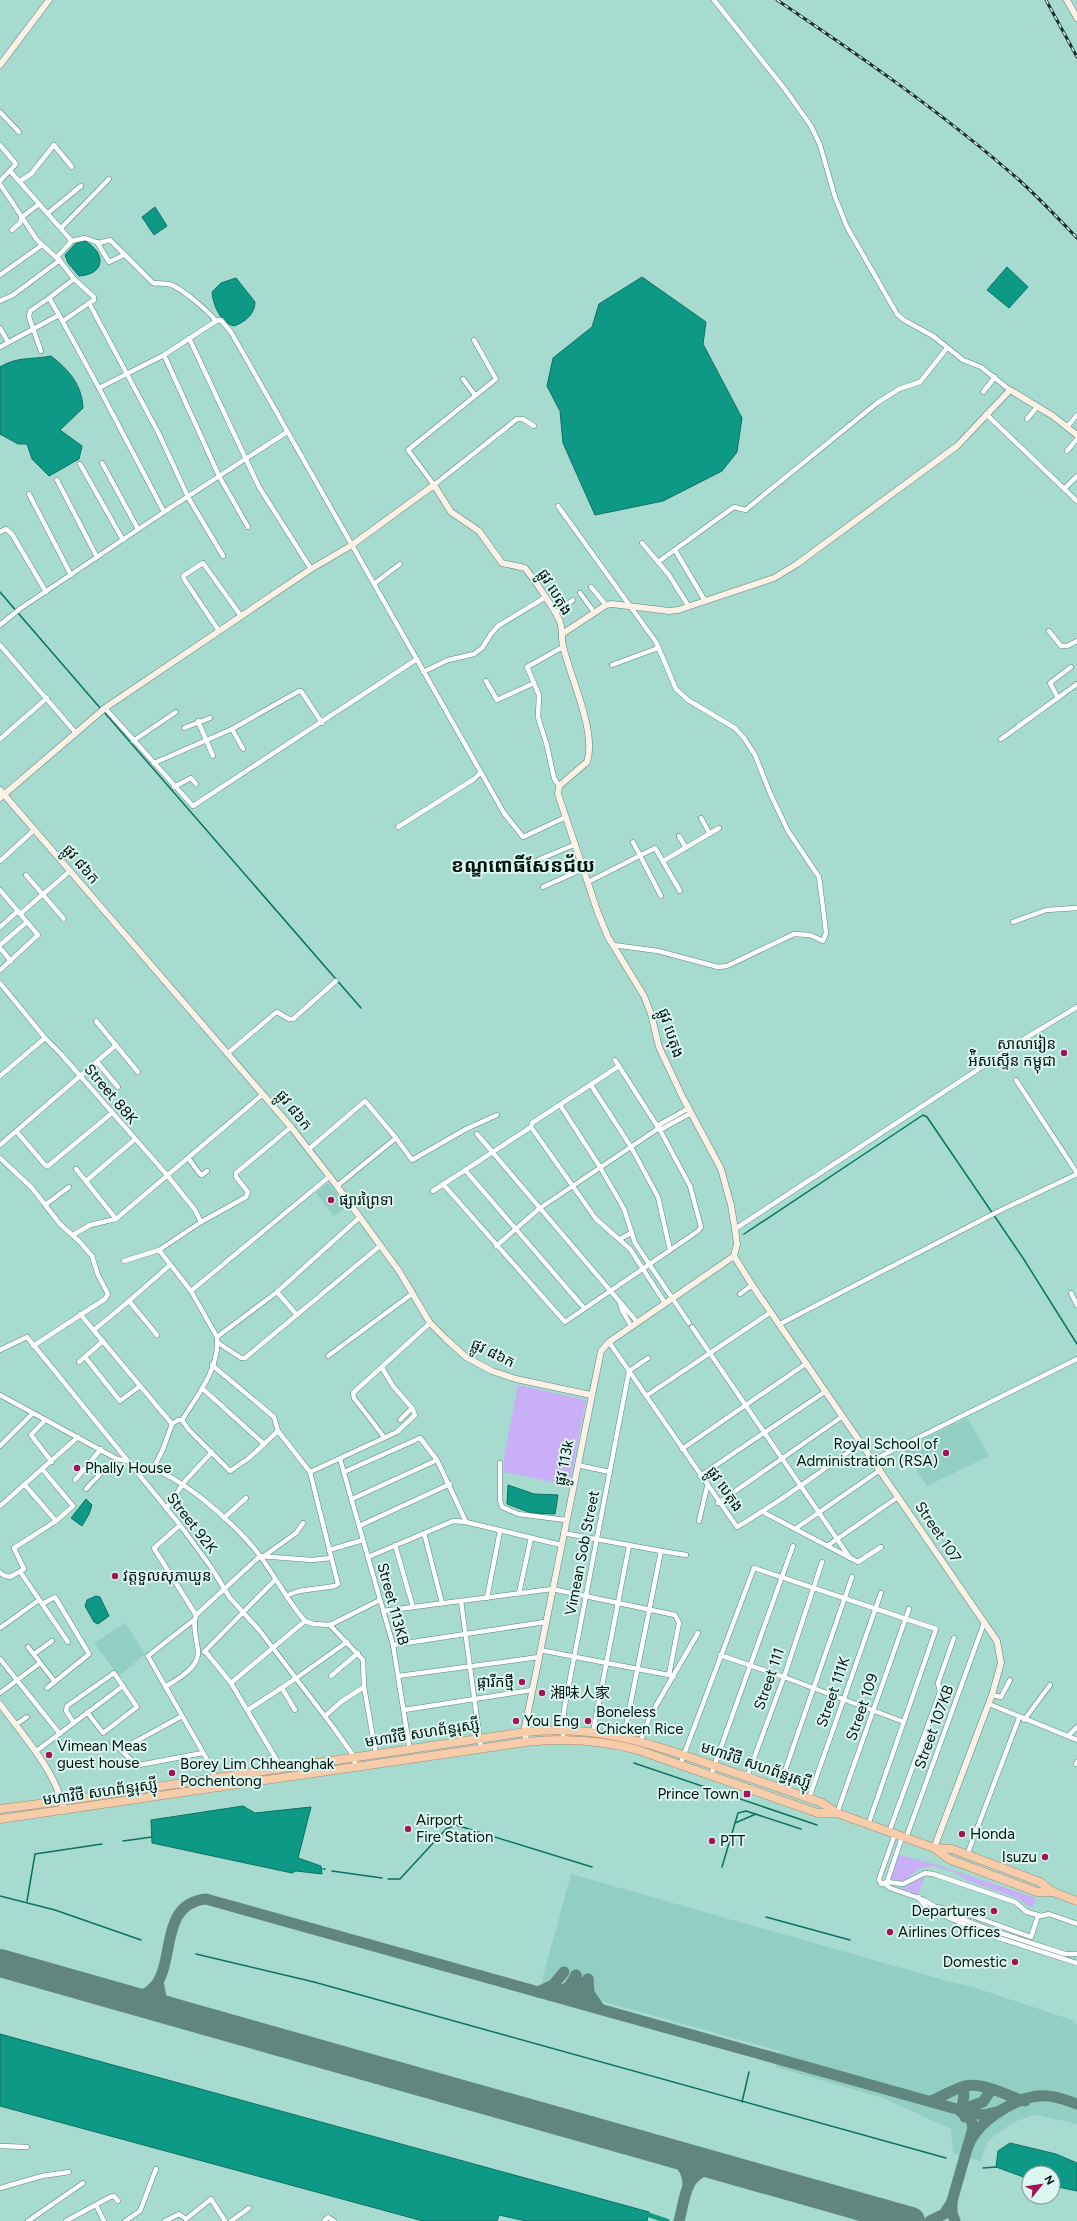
<svg xmlns="http://www.w3.org/2000/svg" width="1077" height="2221" font-family="Figtree,'Noto Sans SC','Noto Sans Khmer',sans-serif">
	<rect width="100%" height="100%" fill="#a7dbd0"/>
	<g fill="#92cec2">
		<path d="M328,1183L347,1207L334,1216L316,1193Z"/>
		<path d="M967,1418L989,1456L927,1486L903,1449Z"/>
		<path d="M125,1623L145,1654L119,1676L94,1643Z"/>
		<path d="M571,1874L947,1981L973,1987L1072,2020L1077,2025V2124L1037,2115L1030,2116L1012,2123L988,2141L980,2161L953,2153L951,2129L883,2098L776,2067L780,2051L541,1984Z"/>
	</g>
	<g fill="#c8aff7">
		<path d="M518,1385L586,1400L569,1485L504,1472V1456Z"/>
		<path d="M900,1855L934,1864L1036,1898L1033,1907H1030L1017,1898L966,1880L954,1872L933,1866L918,1869L904,1882L891,1879C889,1872 894,1858 900,1855Z"/>
		<path d="M925,1876L918,1894L897,1887H905Z"/>
	</g>
	<g fill="#0e9987" stroke="#0a7163">
		<path d="M155,207L167,226L154,235L142,217Z"/>
		<path d="M85,241C105,252 107,274 79,276L68,263L65,255L77,242Z"/>
		<path d="M1007,267L1028,287L1009,308L987,290Z"/>
		<path d="M642,277L706,322L703,344L742,418L737,452L722,471L663,501L595,515L563,443L560,411L547,386L553,358L592,327L599,304Z"/>
		<path d="M236,278L255,302C255,314 245,322 234,326C220,323 213,304 212,292L221,283Z"/>
		<path d="M51,356C69,370 82,385 83,408L60,430L82,446L79,459L49,476L32,459L27,444H18L0,434V367C18,356 32,360 51,356Z"/>
		<path d="M508,1485L534,1494L558,1495L555,1514L531,1513L507,1504Z"/>
		<path d="M86,1499L92,1505L89,1514L82,1526L71,1518Z"/>
		<path d="M96,1596L100,1597L109,1616L98,1624L94,1622L85,1606L87,1600Z"/>
		<path d="M243,1806L255,1813L311,1807L298,1858L321,1866L322,1874L296,1871L292,1873L152,1843L151,1820Z"/>
		<path d="M0,2034L649,2212L647,2221H526L499,2215L497,2221H423L0,2106Z"/>
		<path d="M1010,2143L1056,2154L1077,2163V2191L1053,2186V2173H1029V2179L996,2167L998,2151Z"/>
	</g>
	<g fill="none" stroke-linecap="round" stroke-linejoin="round">
		<g stroke="#0a7163" stroke-width="1.5">
			<path d="M0,592L101,709"/>
			<path d="M104,712L361,1008"/>
			<path d="M744,1234L923,1115L927,1117L1023,1258L1077,1344"/>
			<path d="M634,1763L817,1825"/>
			<path d="M735,1823L756,1814"/>
			<path d="M123,1841L152,1837"/>
			<path d="M722,1867L738,1813L746,1811L801,1829"/>
			<path d="M323,1869H325"/>
			<path d="M332,1871L382,1878"/>
			<path d="M388,1879H400L446,1829L456,1825L592,1867"/>
			<path d="M0,1896L55,1910L141,1940"/>
			<path d="M27,1901L35,1854L102,1844"/>
			<path d="M766,1917L850,1940"/>
			<path d="M196,1954L314,1982L946,2158"/>
			<path d="M742,2102L749,2072"/>
			<path d="M983,2168L996,2167"/>
		</g>
		<path stroke="#0e9987" stroke-width="4.5" d="M649,2215L667,2221"/>
		<g stroke="#60867e" stroke-width="11">
			<path d="M576,1975L578,1992L589,2005"/>
			<path d="M588,1979L589,1993L600,2009"/>
			<path d="M158,1982L161,1997L172,2012"/>
			<path d="M538,1992L553,1985L564,1972"/>
			<path d="M549,1995L569,1987L576,1975"/>
			<path d="M572,1995L581,1990L588,1979"/>
			<path d="M126,1999C136,1997 145,1996 152,1989C177,1967 157,1904 206,1899L953,2108L983,2115L1000,2111"/>
			<path d="M964,2094L962,2108L965,2117"/>
			<path d="M931,2101C942,2097 953,2089 965,2086C985,2082 1006,2096 1025,2101"/>
			<path d="M963,2109L983,2102L991,2090"/>
			<path d="M968,2146C978,2120 1019,2094 1047,2096C1057,2096 1068,2101 1077,2104"/>
			<path d="M668,2152C680,2163 688,2169 688,2186"/>
			<path d="M679,2221C687,2191 684,2172 720,2167"/>
			<path d="M930,2221L944,2214L952,2202"/>
			<path d="M955,2221L952,2213V2201L973,2128L971,2119L961,2112"/>
		</g>
		<path stroke="#60867e" stroke-width="28" d="M0,1963L911,2221"/>
		<defs>
			<g id="street">
				<path d="M714,0L784,88L811,126L820,145L835,197L847,227L897,314L904,320L933,336L963,360L981,367L1010,390"/>
				<path d="M0,112L19,132"/>
				<path d="M0,145L16,164L0,181"/>
				<path d="M10,171L70,239V243L57,257L74,279L94,297V300L89,303"/>
				<path d="M20,181L31,174L54,145L72,167"/>
				<path d="M0,184L37,240L58,259"/>
				<path d="M48,213L81,186"/>
				<path d="M61,228L109,179"/>
				<path d="M12,230L20,223L22,217L39,204"/>
				<path d="M71,241L85,238L99,243L110,240L153,283C158,284 164,283 168,284C180,286 209,312 216,321"/>
				<path d="M97,242L109,262L124,255"/>
				<path d="M0,275L42,245"/>
				<path d="M49,298L74,279"/>
				<path d="M0,301L13,295L60,260"/>
				<path d="M63,321L89,303L159,434L188,497L223,556"/>
				<path d="M0,328L8,342"/>
				<path d="M189,338L259,487L311,569"/>
				<path d="M474,340L496,379L408,450L434,485L517,419H523L534,426"/>
				<path d="M0,347L59,315L99,388L164,512L287,432"/>
				<path d="M41,351L29,317L30,311L49,298L59,315"/>
				<path d="M164,355L219,476L248,527"/>
				<path d="M463,379L475,395"/>
				<path d="M99,388L164,355L216,321L221,320L231,332L504,813L523,837L566,817"/>
				<path d="M983,392L995,377"/>
				<path d="M986,414L1077,501"/>
				<path d="M1027,419L1037,407"/>
				<path d="M1067,427L1077,415"/>
				<path d="M1067,451L1077,439"/>
				<path d="M102,463L138,529"/>
				<path d="M80,464L123,540"/>
				<path d="M57,480L97,557"/>
				<path d="M1064,489L1077,476"/>
				<path d="M29,494L71,575"/>
				<path d="M558,506L656,642L676,689L688,700L735,728L744,738L755,755L770,793L788,831L819,877L825,924L826,933L823,941L810,935L794,934L727,966L718,967L658,951L613,945"/>
				<path d="M0,532L6,529L12,534L46,592"/>
				<path d="M642,543L669,575L689,607"/>
				<path d="M675,550L705,601"/>
				<path d="M658,562L734,507L746,510L749,507L877,403L899,389L920,382L947,348"/>
				<path d="M375,583L400,564"/>
				<path d="M591,587L606,605"/>
				<path d="M580,593L594,612"/>
				<path d="M555,613L573,600"/>
				<path d="M0,625L21,608L164,512"/>
				<path d="M219,631L184,579L183,576L203,563L241,616"/>
				<path d="M1049,631L1061,646H1067L1077,641"/>
				<path d="M0,645L76,733"/>
				<path d="M612,665L658,648"/>
				<path d="M423,672L448,660L474,654L482,648L491,634L498,626L544,598"/>
				<path d="M486,681L497,700L534,683"/>
				<path d="M1058,698L1050,683L1071,667"/>
				<path d="M105,708L193,806L417,659"/>
				<path d="M198,721L213,756"/>
				<path d="M184,728L210,718"/>
				<path d="M232,729L243,749"/>
				<path d="M0,739L47,698"/>
				<path d="M1001,739L1077,684"/>
				<path d="M133,741L176,712"/>
				<path d="M154,763L232,729L299,691H301L322,723"/>
				<path d="M559,786L554,778L547,746L538,717L539,695L527,667L563,647"/>
				<path d="M174,787L191,778L196,784"/>
				<path d="M701,818L710,834"/>
				<path d="M398,827L474,779L480,773"/>
				<path d="M679,836L686,848"/>
				<path d="M633,842L661,896"/>
				<path d="M538,860L576,844"/>
				<path d="M0,861L34,830"/>
				<path d="M663,861L719,828"/>
				<path d="M26,875L64,919"/>
				<path d="M588,882L655,848L680,891"/>
				<path d="M543,887L583,869"/>
				<path d="M0,890L38,935L0,970"/>
				<path d="M20,914L70,871"/>
				<path d="M1013,922L1046,910L1077,908"/>
				<path d="M0,927L18,911"/>
				<path d="M0,945L27,922"/>
				<path d="M0,948L11,961"/>
				<path d="M0,983L45,1038L61,1054L167,1175L195,1210L201,1222"/>
				<path d="M96,1021L138,1072"/>
				<path d="M228,1053L274,1014L277,1012L289,1019H293L336,981"/>
				<path d="M97,1062L118,1087"/>
				<path d="M619,1066L532,1123L531,1127L596,1219L630,1249L665,1303"/>
				<path d="M0,1076L45,1038"/>
				<path d="M1016,1080L1077,1173"/>
				<path d="M591,1085L631,1147L658,1197L670,1250"/>
				<path d="M560,1105L600,1167L624,1209L635,1243L689,1323"/>
				<path d="M657,1126L689,1108"/>
				<path d="M660,1130L691,1113"/>
				<path d="M17,1132L45,1165L48,1166L112,1113"/>
				<path d="M477,1134L637,1322"/>
				<path d="M0,1145L116,1045"/>
				<path d="M309,1149L365,1101L396,1138"/>
				<path d="M0,1158L32,1188L60,1224L80,1242L92,1256L98,1275L108,1294L105,1299L33,1346"/>
				<path d="M188,1158L200,1174L202,1175L207,1171"/>
				<path d="M76,1169L116,1219"/>
				<path d="M465,1170L584,1308"/>
				<path d="M86,1181L134,1140"/>
				<path d="M443,1184L565,1322L698,1231L701,1227L690,1186L661,1132L615,1060"/>
				<path d="M337,1186L396,1138L412,1160L466,1129L497,1115"/>
				<path d="M433,1191L531,1127"/>
				<path d="M45,1205L69,1187"/>
				<path d="M735,1229L1029,1036L1077,1007"/>
				<path d="M73,1235L90,1225L116,1219L263,1094"/>
				<path d="M620,1239L631,1233"/>
				<path d="M496,1246L540,1208L659,1128"/>
				<path d="M124,1261L159,1250L201,1222L246,1197L248,1192L236,1177V1173L291,1127"/>
				<path d="M191,1291L330,1176"/>
				<path d="M277,1292L297,1315"/>
				<path d="M1071,1293L1077,1305"/>
				<path d="M740,1294L752,1285"/>
				<path d="M620,1303L622,1310L631,1326"/>
				<path d="M80,1314L172,1424"/>
				<path d="M780,1324L999,1211L1077,1174"/>
				<path d="M692,1327L850,1558"/>
				<path d="M94,1330L129,1301"/>
				<path d="M157,1335L129,1301L170,1265"/>
				<path d="M217,1337L277,1292L360,1217"/>
				<path d="M217,1342L241,1358H245L381,1245"/>
				<path d="M609,1342L737,1527C780,1502 820,1471 862,1443"/>
				<path d="M0,1350L27,1337L180,1525L211,1567L230,1598L260,1631L333,1727L353,1755L356,1768"/>
				<path d="M328,1356L413,1293"/>
				<path d="M85,1357L120,1401L140,1386"/>
				<path d="M79,1362L103,1341"/>
				<path d="M212,1365L274,1417L278,1431L310,1472L338,1584L335,1586L299,1591L288,1595"/>
				<path d="M382,1368L393,1386L412,1408L400,1420"/>
				<path d="M203,1389L264,1444"/>
				<path d="M0,1395L117,1459L127,1461"/>
				<path d="M646,1396L771,1312"/>
				<path d="M182,1420L189,1430L230,1471L249,1458L278,1431"/>
				<path d="M44,1421L31,1435L52,1462"/>
				<path d="M384,1437L354,1398L353,1393L430,1323"/>
				<path d="M0,1446L32,1414"/>
				<path d="M682,1449L807,1363"/>
				<path d="M340,1459L393,1645L410,1751"/>
				<path d="M873,1460L1077,1359"/>
				<path d="M500,1463V1500L502,1507L518,1514L566,1520"/>
				<path d="M131,1465C169,1462 238,1526 260,1556C275,1576 288,1602 305,1621L314,1624L330,1625L380,1600"/>
				<path d="M577,1465L610,1472"/>
				<path d="M153,1469L163,1449L172,1424L178,1420H182C197,1396 220,1368 217,1337L191,1291L159,1250"/>
				<path d="M310,1472L397,1432L415,1415L412,1408"/>
				<path d="M344,1472L420,1438L437,1460L466,1522"/>
				<path d="M700,1476L826,1391"/>
				<path d="M75,1480L101,1449"/>
				<path d="M25,1485L56,1521"/>
				<path d="M86,1489L102,1472L90,1462"/>
				<path d="M352,1499L437,1460"/>
				<path d="M718,1503L843,1416"/>
				<path d="M0,1506L78,1437"/>
				<path d="M166,1509L185,1481L212,1452"/>
				<path d="M763,1512L858,1562L881,1547"/>
				<path d="M224,1518L246,1498"/>
				<path d="M699,1521L707,1487"/>
				<path d="M180,1525L154,1548L155,1550L196,1615"/>
				<path d="M359,1526L450,1484"/>
				<path d="M795,1529L880,1470"/>
				<path d="M424,1533L442,1603"/>
				<path d="M563,1533L661,1551"/>
				<path d="M395,1545L413,1607"/>
				<path d="M827,1546L898,1497"/>
				<path d="M329,1550L363,1540"/>
				<path d="M264,1556L296,1533L303,1523"/>
				<path d="M368,1557L453,1521L466,1522L561,1545"/>
				<path d="M0,1572L3,1575L10,1577L24,1569L14,1548L56,1521L73,1506L43,1470"/>
				<path d="M21,1573L68,1642"/>
				<path d="M519,1593L531,1538"/>
				<path d="M487,1598L500,1531"/>
				<path d="M461,1601L481,1748"/>
				<path d="M42,1604L55,1597L89,1654L47,1688"/>
				<path d="M383,1611L552,1589L675,1615L679,1623L669,1675"/>
				<path d="M195,1619L148,1656L213,1770L216,1789"/>
				<path d="M330,1625L363,1660L364,1687L376,1754"/>
				<path d="M0,1628L39,1600"/>
				<path d="M393,1645L545,1622"/>
				<path d="M28,1647L55,1682"/>
				<path d="M540,1650L674,1676"/>
				<path d="M205,1651L231,1683L282,1769"/>
				<path d="M204,1652L275,1580"/>
				<path d="M34,1654L52,1641"/>
				<path d="M720,1655L784,1677L904,1722"/>
				<path d="M0,1659L60,1734"/>
				<path d="M331,1676L358,1653"/>
				<path d="M398,1676L539,1657"/>
				<path d="M231,1683L305,1621"/>
				<path d="M165,1687C176,1680 199,1668 198,1652C197,1639 192,1627 196,1615L260,1556L312,1560L331,1558"/>
				<path d="M282,1688L295,1710"/>
				<path d="M0,1693L40,1663"/>
				<path d="M992,1695L1001,1697L1010,1680"/>
				<path d="M989,1704L1077,1740"/>
				<path d="M248,1710L295,1679L347,1642"/>
				<path d="M404,1710L532,1690"/>
				<path d="M325,1716L342,1701L364,1687"/>
				<path d="M1024,1720L1050,1685"/>
				<path d="M74,1723L66,1711L67,1706L114,1673L137,1707L103,1733L87,1712"/>
				<path d="M15,1725L27,1717"/>
				<path d="M593,1732L629,1546"/>
				<path d="M624,1736L661,1551L686,1555"/>
				<path d="M1068,1736L1077,1727"/>
				<path d="M563,1739L564,1710L629,1371L648,1358"/>
				<path d="M112,1742C121,1748 131,1763 139,1765L203,1753"/>
				<path d="M640,1743L650,1716L698,1633"/>
				<path d="M122,1749L182,1716"/>
				<path d="M35,1752L123,1686"/>
				<path d="M1076,1764L1077,1762"/>
				<path d="M680,1765L754,1568L936,1629L868,1825"/>
				<path d="M711,1775L793,1546"/>
				<path d="M747,1777L784,1677L822,1562"/>
				<path d="M779,1788L852,1577"/>
				<path d="M809,1798L881,1593"/>
				<path d="M837,1813L909,1609"/>
				<path d="M889,1832L940,1692L938,1683L954,1638"/>
				<path d="M895,1834L879,1879L881,1884L887,1882L902,1837"/>
				<path d="M906,1838L984,1623"/>
				<path d="M967,1855L1019,1718"/>
				<path d="M887,1882L903,1884L925,1873L933,1874L1015,1902L1027,1912L1041,1916L1049,1914L1077,1924"/>
				<path d="M885,1884L890,1888L924,1900L942,1911L988,1929L1065,1954H1077"/>
				<path d="M918,1897L927,1908L986,1934L1077,1963"/>
				<path d="M937,1907L967,1914L1031,1937L1038,1916"/>
				<path d="M0,2146L27,2147"/>
				<path d="M0,2188L42,2176L69,2172"/>
				<path d="M96,2205L104,2221"/>
				<path d="M28,2221L83,2183"/>
				<path d="M66,2221L110,2197L114,2196L118,2201"/>
				<path d="M125,2221L140,2211L156,2169"/>
				<path d="M165,2221L179,2214L186,2219L211,2199L225,2221"/>
				<path d="M231,2221L249,2208"/>
				<path d="M324,2221L328,2217L334,2221"/>
			</g>
			<g id="secondary">
				<path d="M1067,0L1077,18"/>
				<path d="M0,65L49,0"/>
				<path d="M562,634L606,605L612,604L669,611L678,610L774,578L797,564L957,446L1010,390L1053,416L1077,435"/>
				<path d="M0,790L291,1127L337,1186L399,1271L430,1323L446,1339L466,1357L492,1371L516,1379L591,1395"/>
				<path d="M0,798L105,708L311,569L352,545L434,485L451,512L479,531L502,563L525,568C533,578 556,611 560,622C563,630 561,638 563,646C570,677 597,732 587,762L559,786L558,794L598,913L608,937L644,996L651,1014L659,1047L682,1096L721,1169L731,1205L735,1229L737,1244L734,1256L609,1342L601,1351L525,1727L526,1742"/>
				<path d="M734,1256L752,1285L997,1641L1001,1663L992,1695L934,1848"/>
				<path d="M0,1704C22,1734 58,1774 64,1811"/>
			</g>
			<g id="highway">
				<path d="M0,1809L62,1801L525,1732C595,1724 650,1743 715,1766C750,1778 786,1790 822,1803L837,1813L934,1848L949,1859L1037,1892H1053"/>
				<path d="M0,1819L526,1742C564,1738 601,1740 638,1750L818,1813H837"/>
				<path d="M935,1848L952,1849L1040,1882L1053,1892L1077,1901"/>
			</g>
		</defs>
		<use href="#street" stroke="#57877e" stroke-width="5.5"/>
		<use href="#secondary" stroke="#57877e" stroke-width="7"/>
		<use href="#highway" stroke="#a18b74" stroke-width="9"/>
		<use href="#street" stroke="#fff" stroke-width="4.5"/>
		<use href="#secondary" stroke="#fdf0e6" stroke-width="6"/>
		<use href="#highway" stroke="#f7ccaa" stroke-width="8"/>
		<defs>
			<g id="rail">
				<path d="M777,0C860,56 943,113 1019,180C1039,198 1058,218 1077,238"/>
				<path d="M1046,0L1077,57"/>
			</g>
		</defs>
		<use href="#rail" stroke="#19302b" stroke-width="3"/>
		<use href="#rail" stroke="#dcf6f0" stroke-width="1.5" stroke-dasharray="4.5" stroke-linecap="butt"/>
	</g>
	<g fill="#a31356" stroke="#dcf6f0" stroke-width="1.5">
		<circle cx="1064" cy="1053" r="4"/>
		<circle cx="331" cy="1200" r="4"/>
		<circle cx="946" cy="1453" r="4"/>
		<circle cx="77" cy="1468" r="4"/>
		<circle cx="115" cy="1576" r="4"/>
		<circle cx="522" cy="1682" r="4"/>
		<circle cx="542" cy="1693" r="4"/>
		<circle cx="516" cy="1721" r="4"/>
		<circle cx="588" cy="1721" r="4"/>
		<circle cx="49" cy="1755" r="4"/>
		<circle cx="172" cy="1773" r="4"/>
		<rect x="743" y="1790" width="8" height="8" rx="2"/>
		<circle cx="408" cy="1829" r="4"/>
		<circle cx="962" cy="1834" r="4"/>
		<circle cx="712" cy="1841" r="4"/>
		<circle cx="1045" cy="1857" r="4"/>
		<circle cx="994" cy="1911" r="4"/>
		<circle cx="890" cy="1932" r="4"/>
		<circle cx="1015" cy="1962" r="4"/>
	</g>
	<g text-anchor="middle" dominant-baseline="central" stroke-width="4" stroke-linejoin="round" paint-order="stroke">
		<g font-size="15" fill="#01130f" stroke="#dcf6f0">
			<text transform="translate(555 592) rotate(59)">ផ្លូវ បេតុង</text>
			<text transform="translate(81 864) rotate(49)">ផ្លូវ ៨៦ក</text>
			<text transform="translate(671 1033) rotate(72)">ផ្លូវ បេតុង</text>
			<text transform="translate(111 1094) rotate(50)">Street 88K</text>
			<text transform="translate(294 1110) rotate(51)">ផ្លូវ ៨៦ក</text>
			<text transform="translate(493 1353) rotate(26)">ផ្លូវ ៨៦ក</text>
			<text transform="translate(564 1463) rotate(-79)">ផ្លូវ 113k</text>
			<text transform="translate(725 1489) rotate(55)">ផ្លូវ បេតុង</text>
			<text transform="translate(192 1523) rotate(52)">Street 92K</text>
			<text transform="translate(938 1532) rotate(56)">Street 107</text>
			<text transform="translate(582 1553) rotate(-79)">Vimean Sob Street</text>
			<text transform="translate(393 1604) rotate(75)">Street 113KB</text>
			<text transform="translate(769 1679) rotate(-71)">Street 111</text>
			<text transform="translate(833 1692) rotate(-71)">Street 111K</text>
			<text transform="translate(862 1707) rotate(-71)">Street 109</text>
			<text transform="translate(934 1727) rotate(-70)">Street 107KB</text>
			<text transform="translate(422 1733) rotate(-9)">មហាវិថី សហព័ន្ធរុស្ស៊ី</text>
			<text transform="translate(756 1765) rotate(19)">មហាវិថី សហព័ន្ធរុស្ស៊ី</text>
			<text transform="translate(100 1792) rotate(-8)">មហាវិថី សហព័ន្ធរុស្ស៊ី</text>
		</g>
		<g font-size="15" fill="#01130f" stroke="#dcf6f0" text-anchor="start">
			<text x="1056" y="1044" text-anchor="end">សាលារៀន<tspan x="1056" dy="17">អ៉ិសស្ទើន កម្ពុជា</tspan></text>
			<text x="339" y="1200">ផ្សារព្រៃទា</text>
			<text x="938" y="1444" text-anchor="end">Royal School of<tspan x="938" dy="17">Administration (RSA)</tspan></text>
			<text x="85" y="1468">Phally House</text>
			<text x="123" y="1576">វត្តទួលសុភាឃួន</text>
			<text x="514" y="1682" text-anchor="end">ផ្ការីកថ្មី</text>
			<text x="550" y="1693">湘味人家</text>
			<text x="596" y="1712">Boneless<tspan x="596" dy="17">Chicken Rice</tspan></text>
			<text x="524" y="1721">You Eng</text>
			<text x="57" y="1746">Vimean Meas<tspan x="57" dy="17">guest house</tspan></text>
			<text x="180" y="1764">Borey Lim Chheanghak<tspan x="180" dy="17">Pochentong</tspan></text>
			<text x="739" y="1794" text-anchor="end">Prince Town</text>
			<text x="416" y="1820">Airport<tspan x="416" dy="17">Fire Station</tspan></text>
			<text x="970" y="1834">Honda</text>
			<text x="720" y="1841">PTT</text>
			<text x="1037" y="1857" text-anchor="end">Isuzu</text>
			<text x="986" y="1911" text-anchor="end">Departures</text>
			<text x="898" y="1932">Airlines Offices</text>
			<text x="1007" y="1962" text-anchor="end">Domestic</text>
		</g>
		<g font-size="19" font-weight="bold" fill="#01130f" stroke="#dcf6f0">
			<text x="523" y="865">ខណ្ឌពោធិ៍សែនជ័យ</text>
		</g>
	</g>
	<g transform="translate(1041 2185) rotate(60)"><circle r="19" fill="#dcf6f0" stroke="#849b96"/>
	<path d="M0-3L7 15L0 10L-7 15Z" fill="#a31356"/>
	<text y="-6" font-size="11" font-weight="bold" text-anchor="middle" fill="#01130f">N</text>
	</g>
</svg>
